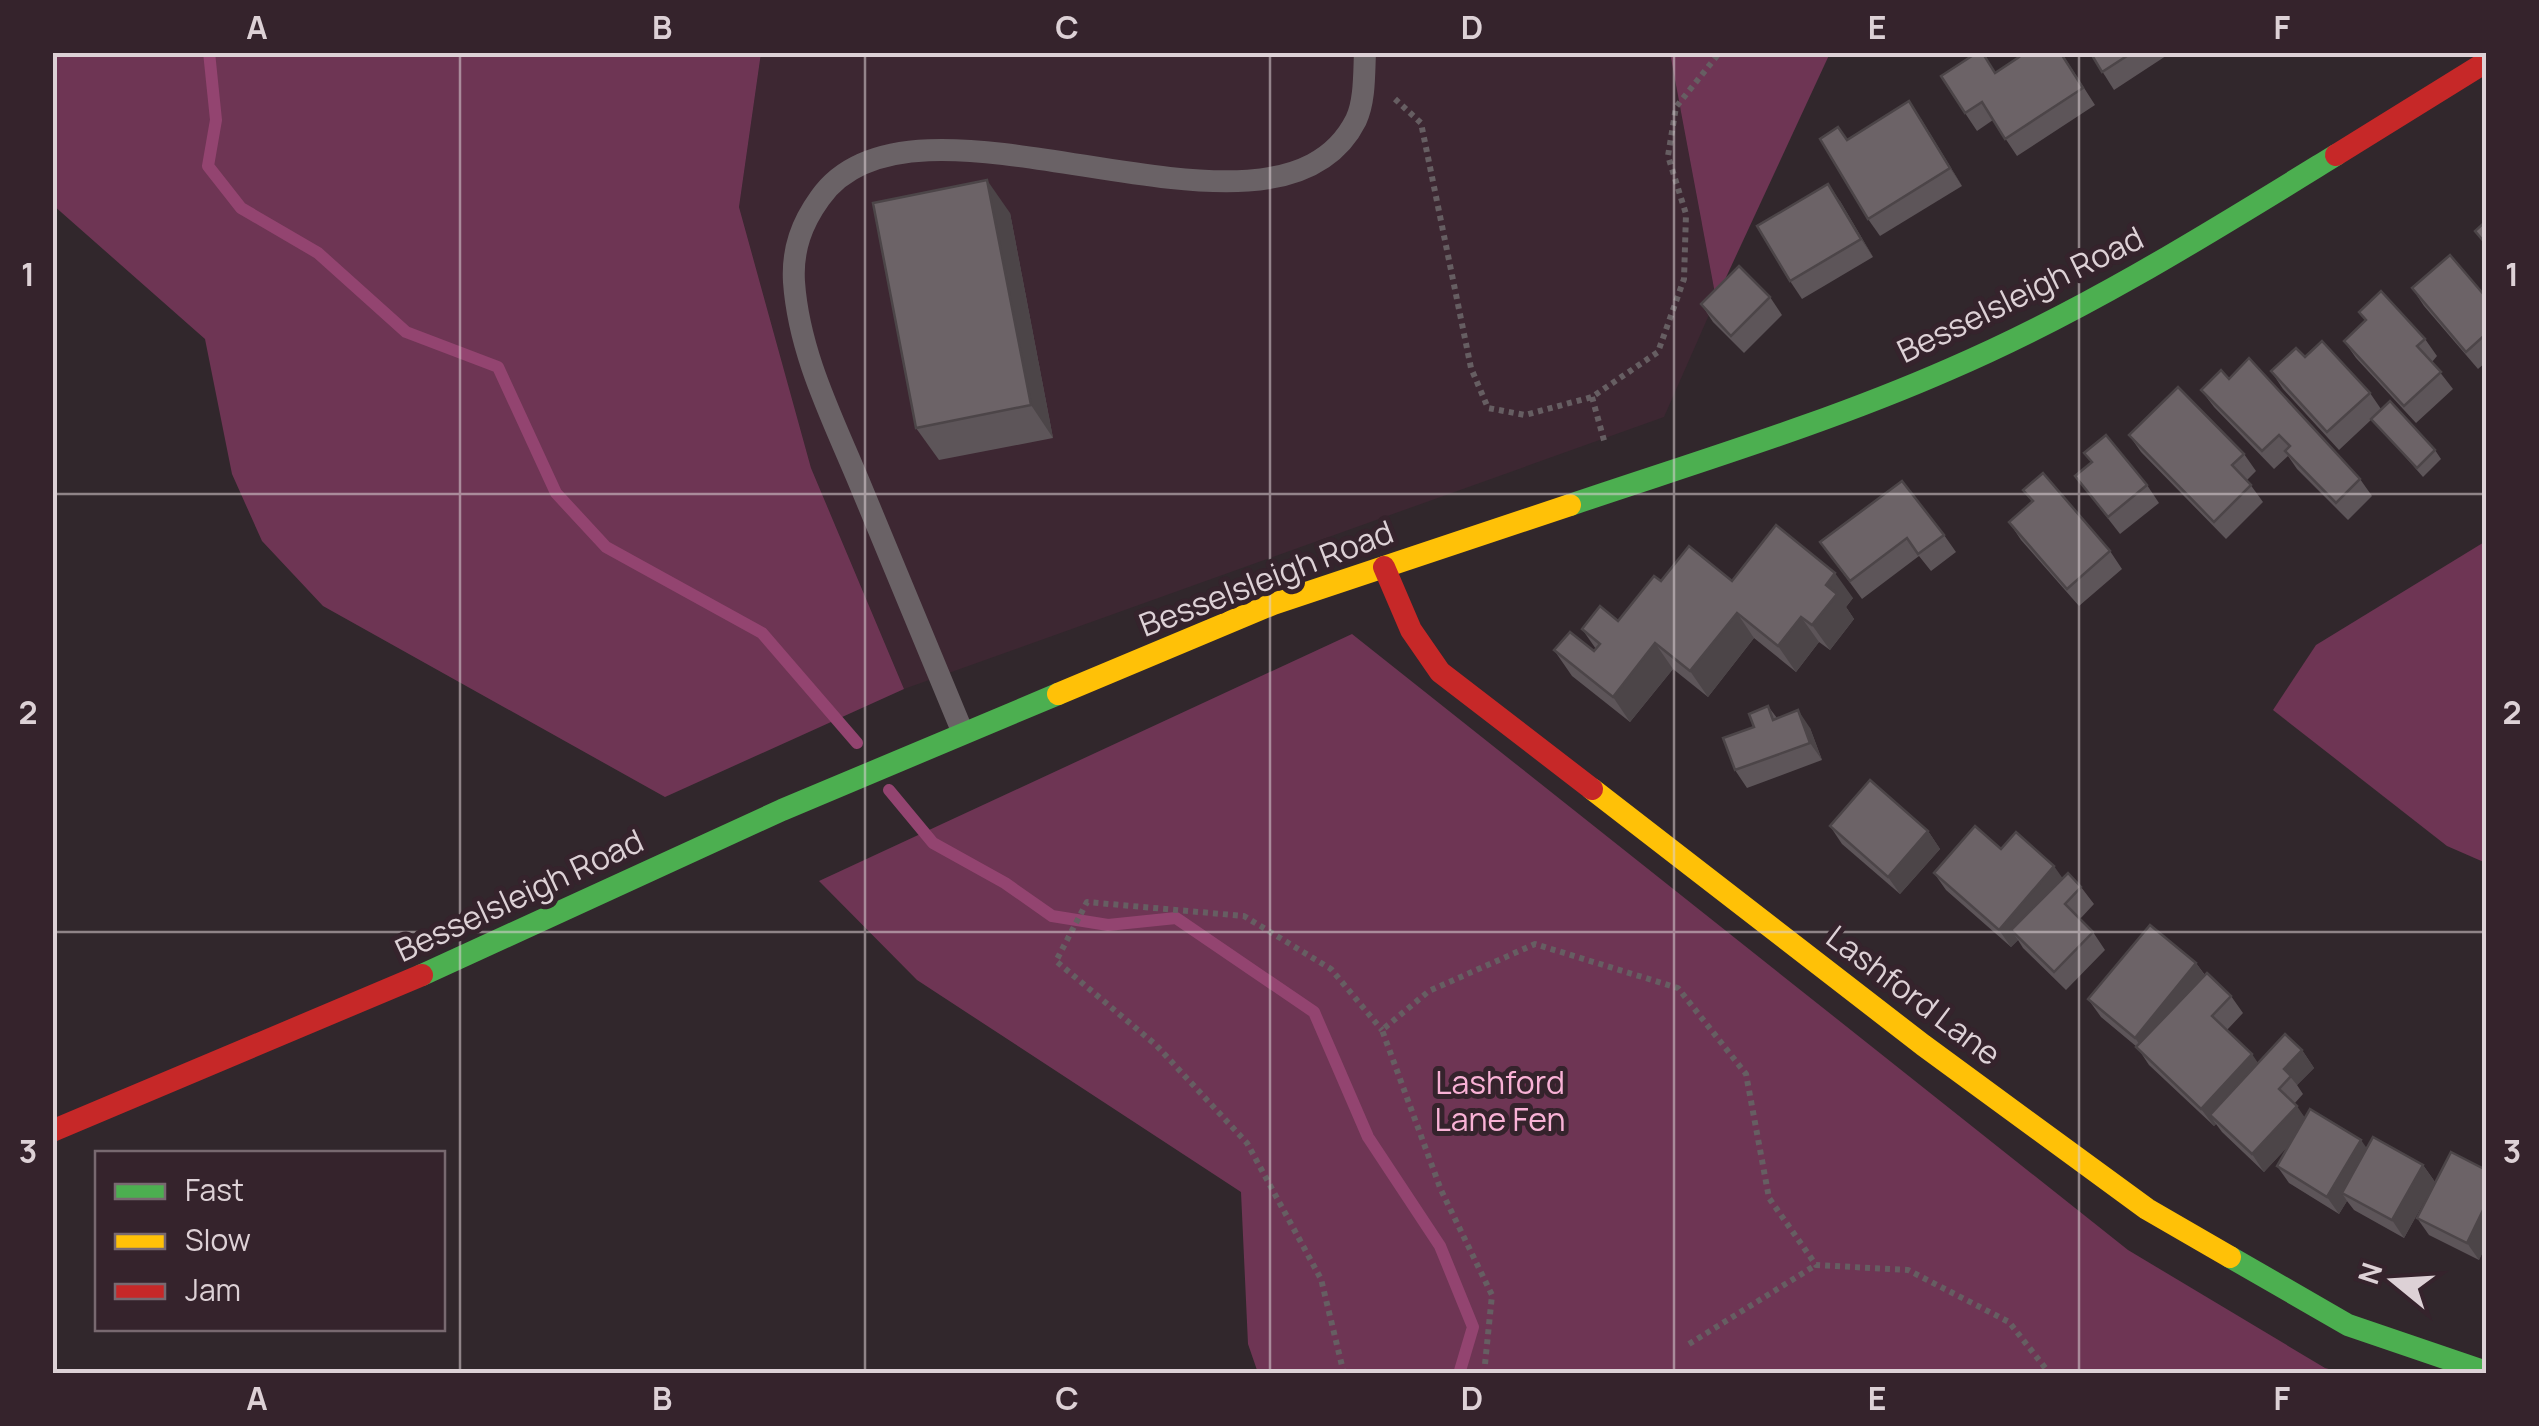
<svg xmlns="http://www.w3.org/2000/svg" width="2539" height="1426" font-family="Manrope,sans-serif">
	<rect width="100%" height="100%" fill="#31272c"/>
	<path fill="#3d2732" d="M761,53H1670L1716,299L1664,417L904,689L811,468L739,207Z"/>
	<g fill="#6e3554">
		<path d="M53,52L761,53L739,207L811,468L904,689L665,797L323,606L262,541L232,474L205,339L53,205Z"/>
		<path d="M1670,53H1830L1716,299Z"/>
		<path d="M2486,541V863L2447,846L2273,710L2316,645Z"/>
		<path d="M1352,634L2128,1250L2325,1368L2344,1373H1258L1248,1344L1241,1192L917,980L819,881Z"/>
	</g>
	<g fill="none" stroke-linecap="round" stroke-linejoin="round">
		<g stroke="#934470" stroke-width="12">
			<path d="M209,52L216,120L208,166L241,208L318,253L406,332L498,367L556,493L606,547L762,633L857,743"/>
			<path d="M889,790L933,843L1005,883L1052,916L1108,925L1176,918L1314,1012L1368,1137L1440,1246L1473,1327L1459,1374"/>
		</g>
		<g stroke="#665e62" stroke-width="6" stroke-dasharray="5 5" stroke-linecap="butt">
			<path d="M1395,99L1421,123L1471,368L1488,408L1525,415L1592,397L1658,352L1684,279L1686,214L1668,156L1676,107L1720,52"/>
			<path d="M1592,397L1605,444"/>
			<path d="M1689,1344L1816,1265"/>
			<path d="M1344,1374L1321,1279L1247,1143L1156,1045L1056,961L1087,902L1244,916L1331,969L1382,1030"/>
			<path d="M1484,1374L1492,1295L1441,1190L1382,1030L1429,991L1535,944L1678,988L1746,1074L1769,1198L1816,1265L1908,1270L2009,1322L2050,1374"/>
		</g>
		<path stroke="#6a6266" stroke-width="22" d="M963,733C928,649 894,566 859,482C832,417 799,353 794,282C792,249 802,223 820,198C916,60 1276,280 1356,120C1365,101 1364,73 1365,52"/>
		<g stroke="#4caf50" stroke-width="22">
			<path d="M1570,505C1697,462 1827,423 1950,369C2085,311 2211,232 2336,155"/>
			<path d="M422,975L782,810L1058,694"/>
			<path d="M2230,1257L2348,1325L2486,1372"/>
		</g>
		<g stroke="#ffc107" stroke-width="22">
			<path d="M1058,694L1273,604L1570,505"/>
			<path d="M1592,789L1923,1045L2147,1209L2230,1257"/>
		</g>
		<g stroke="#c62828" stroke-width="22">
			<path d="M2336,155L2486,62"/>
			<path d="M1384,567L1411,630L1440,672L1592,789"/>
			<path d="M52,1131L422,975"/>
		</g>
	</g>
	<g fill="#5d5559">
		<path d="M2061,52L2095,105L2017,156L1993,120L1977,131L1965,113L1996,73Z"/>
		<path d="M2090,52H2172L2114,90Z"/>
		<path d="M1921,119L1962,186L1880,236L1868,219L1847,139Z"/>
		<path d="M1840,201L1873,257L1802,299L1790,281Z"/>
		<path d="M1010,213L1053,438L939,460L916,428Z"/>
		<path d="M2412,288L2486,295V362L2478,369L2424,306Z"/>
		<path d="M1770,297L1782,315L1744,353L1713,322L1701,304Z"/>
		<path d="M2359,312L2425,339L2437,356L2432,362L2453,389L2416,423L2356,358L2344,341L2365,320Z"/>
		<path d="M2305,357L2370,393L2381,409L2435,450L2441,459L2423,477L2372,419L2339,450L2283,389L2271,371Z"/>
		<path d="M2229,379L2360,479L2372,496L2348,520L2297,469L2288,456L2274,469L2214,407L2201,390Z"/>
		<path d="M2129,435L2244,454L2256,471L2247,480L2263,502L2226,539L2141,452Z"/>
		<path d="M2091,463L2147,485L2159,503L2120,534L2075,476Z"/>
		<path d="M2023,490L2110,551L2122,569L2079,606L2021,540L2009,522L2032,502Z"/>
		<path d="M1944,535L1956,552L1931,571L1919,556L1862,599L1820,542Z"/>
		<path d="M1661,581H1732L1853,598L1846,607L1854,619L1830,650L1819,642L1796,672L1754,638L1708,697L1673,669L1630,722L1572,676L1554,650L1594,651L1596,649L1582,629L1618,621Z"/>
		<path d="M1768,706L1777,718L1810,728L1822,760L1747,788L1735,770L1754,727Z"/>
		<path d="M1830,826L1928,831L1940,849L1900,894L1842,844Z"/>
		<path d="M2001,849L2081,887L2094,904L2080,919L2093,932L2105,950L2066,990L2023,948L2018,940L2011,947L1946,890L1934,873Z"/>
		<path d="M2196,963L2205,975L2231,996L2243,1013L2227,1030L2258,1063L2302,1050L2314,1068L2297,1085L2303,1094L2294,1104L2305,1118L2367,1148L2423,1165L2435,1182L2404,1238L2354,1210L2347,1201L2339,1214L2289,1183L2277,1166L2289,1145L2264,1172L2222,1132L2216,1124L2214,1126L2149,1065L2137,1047L2101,1017L2088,999Z"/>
		<path d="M2486,1170V1245L2479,1260L2429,1235L2417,1218Z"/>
	</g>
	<g fill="#4c4548">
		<path d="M1909,101L1921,119L1962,186L1950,168Z"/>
		<path d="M987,180L1010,213L1053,438L1031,405Z"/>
		<path d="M1828,184L1840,201L1873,257L1861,239Z"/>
		<path d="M1835,573L1853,598L1846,607L1854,619L1830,650L1812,625L1826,585Z"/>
		<path d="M1737,613L1754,638L1708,697L1690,671Z"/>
		<path d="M1801,617L1819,642L1796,672L1778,646Z"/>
		<path d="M1655,643L1673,669L1630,722L1613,697Z"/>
		<path d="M1798,710L1810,728L1822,760L1810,743Z"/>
		<path d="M1928,831L1940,849L1900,894L1888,877Z"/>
		<path d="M2054,866L2066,883L2011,930L2018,940L2011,947L1999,930Z"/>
		<path d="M2196,963L2208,980L2147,1055L2135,1038Z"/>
		<path d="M2302,1050L2314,1068L2297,1085L2284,1069Z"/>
		<path d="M2252,1054L2264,1072L2210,1115L2216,1124L2214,1126L2201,1109Z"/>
		<path d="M2297,1106L2309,1124L2264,1172L2252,1154Z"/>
		<path d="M2361,1140L2373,1157L2342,1193L2347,1201L2339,1214L2327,1197Z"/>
		<path d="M2423,1165L2435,1182L2404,1238L2392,1220Z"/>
		<path d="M2486,1204V1245L2479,1260L2467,1243Z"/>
	</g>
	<g fill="#6c6367" stroke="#4c4548" stroke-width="2.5">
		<path d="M1978,52H1982L1995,73L2019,57L2016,52H2060L2083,88L2005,139L1982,102L1965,113L1941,76Z"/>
		<path d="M2090,52H2133L2102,72Z"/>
		<path d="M1909,101L1950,168L1868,219L1820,139L1838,127L1847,140Z"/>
		<path d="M987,180L1031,405L916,428L873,203Z"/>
		<path d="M1828,184L1861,239L1790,281L1757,226Z"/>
		<path d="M2486,221V244L2475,231Z"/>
		<path d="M2450,255L2485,296L2486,295V334L2466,352L2412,288Z"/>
		<path d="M1739,266L1770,297L1731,336L1701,304Z"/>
		<path d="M2381,291L2425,339L2417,346L2441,372L2404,406L2344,341L2366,320L2359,312Z"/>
		<path d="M2322,341L2370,393L2327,432L2271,371L2296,348L2305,357Z"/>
		<path d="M2249,358L2360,479L2336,503L2285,451L2290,446L2279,435L2262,451L2201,390L2221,370L2229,379Z"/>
		<path d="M2178,387L2244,454L2232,465L2251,485L2214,522L2129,435Z"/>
		<path d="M2390,401L2435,450L2417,468L2371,419Z"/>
		<path d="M2106,435L2147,485L2108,517L2075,476L2092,462L2084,453Z"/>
		<path d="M2043,473L2110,551L2067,589L2009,522L2033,501L2023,490Z"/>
		<path d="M1902,481L1944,535L1918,554L1907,538L1850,581L1820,542Z"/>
		<path d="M1776,525L1835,573L1826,585L1837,594L1812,625L1801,617L1778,646L1737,613L1690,671L1655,643L1613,697L1554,650L1570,632L1594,651L1600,644L1582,629L1600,606L1618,621L1654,576L1661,581L1689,546L1732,581Z"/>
		<path d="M1768,706L1773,720L1798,710L1810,743L1735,770L1723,738L1754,727L1749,714Z"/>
		<path d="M1870,780L1928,831L1888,877L1830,826Z"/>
		<path d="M1975,826L2001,849L2016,832L2054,866L1999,930L1934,873Z"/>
		<path d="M2068,873L2081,887L2065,904L2093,932L2054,972L2011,930Z"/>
		<path d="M2150,925L2196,963L2135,1038L2088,999Z"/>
		<path d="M2207,973L2231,996L2212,1016L2252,1054L2201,1109L2136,1047Z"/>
		<path d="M2285,1034L2302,1050L2284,1069L2291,1076L2279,1089L2297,1106L2252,1154L2210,1115Z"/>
		<path d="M2310,1109L2361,1140L2327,1197L2277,1166Z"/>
		<path d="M2373,1137L2423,1165L2392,1220L2342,1193Z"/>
		<path d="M2451,1152L2486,1170V1204L2467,1243L2417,1218Z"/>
	</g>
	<path fill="none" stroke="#ddd1d6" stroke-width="2.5" stroke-opacity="0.55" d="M460,52V1374M865,52V1374M1270,52V1374M1674,52V1374M2079,52V1374M52,494H2486M52,932H2486"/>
	<g text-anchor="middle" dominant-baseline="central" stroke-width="10" stroke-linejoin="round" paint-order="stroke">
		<g font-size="32" fill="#ddd1d6" stroke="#35232c">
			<text transform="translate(2020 294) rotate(-26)">Besselsleigh Road</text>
			<text transform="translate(1266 578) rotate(-21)">Besselsleigh Road</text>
			<text transform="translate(519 895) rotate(-25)">Besselsleigh Road</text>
			<text transform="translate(1914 995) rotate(37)">Lashford Lane</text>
		</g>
		<g font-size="32" fill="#f9b2d6" stroke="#35232c">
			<text x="1500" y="1082">Lashford<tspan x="1500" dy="37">Lane Fen</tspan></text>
		</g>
	</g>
	<rect width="2539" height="1426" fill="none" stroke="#35232c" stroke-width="110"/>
	<rect x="95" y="1151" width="350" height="180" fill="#35232c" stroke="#786970" stroke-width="2.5"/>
	<rect x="115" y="1184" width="50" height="15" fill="#4caf50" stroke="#786970" stroke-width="2.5"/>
	<text x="185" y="1201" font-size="30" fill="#ddd1d6">Fast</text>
	<rect x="115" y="1234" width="50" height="15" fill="#ffc107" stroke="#786970" stroke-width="2.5"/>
	<text x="185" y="1251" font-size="30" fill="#ddd1d6">Slow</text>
	<rect x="115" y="1284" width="50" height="15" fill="#c62828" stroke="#786970" stroke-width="2.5"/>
	<text x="185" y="1301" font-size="30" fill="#ddd1d6">Jam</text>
	<g transform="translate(2394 1281) rotate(288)" stroke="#35232c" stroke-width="8" paint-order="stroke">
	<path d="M0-8L18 38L0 25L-18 38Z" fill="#ddd1d6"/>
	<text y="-15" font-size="28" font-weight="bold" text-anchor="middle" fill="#ddd1d6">N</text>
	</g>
	<rect x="55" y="55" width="2429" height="1316" fill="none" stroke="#ddd1d6" stroke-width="4"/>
	<g font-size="32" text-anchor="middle" font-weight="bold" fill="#ddd1d6">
		<text x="257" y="39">A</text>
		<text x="662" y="39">B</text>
		<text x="1067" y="39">C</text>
		<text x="1472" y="39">D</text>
		<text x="1877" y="39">E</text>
		<text x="2282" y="39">F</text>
		<text x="28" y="286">1</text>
		<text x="2512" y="286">1</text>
		<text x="28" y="724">2</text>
		<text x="2512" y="724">2</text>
		<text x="28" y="1163">3</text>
		<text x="2512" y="1163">3</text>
		<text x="257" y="1410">A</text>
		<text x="662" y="1410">B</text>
		<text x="1067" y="1410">C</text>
		<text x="1472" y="1410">D</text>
		<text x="1877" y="1410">E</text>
		<text x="2282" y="1410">F</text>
	</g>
</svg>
